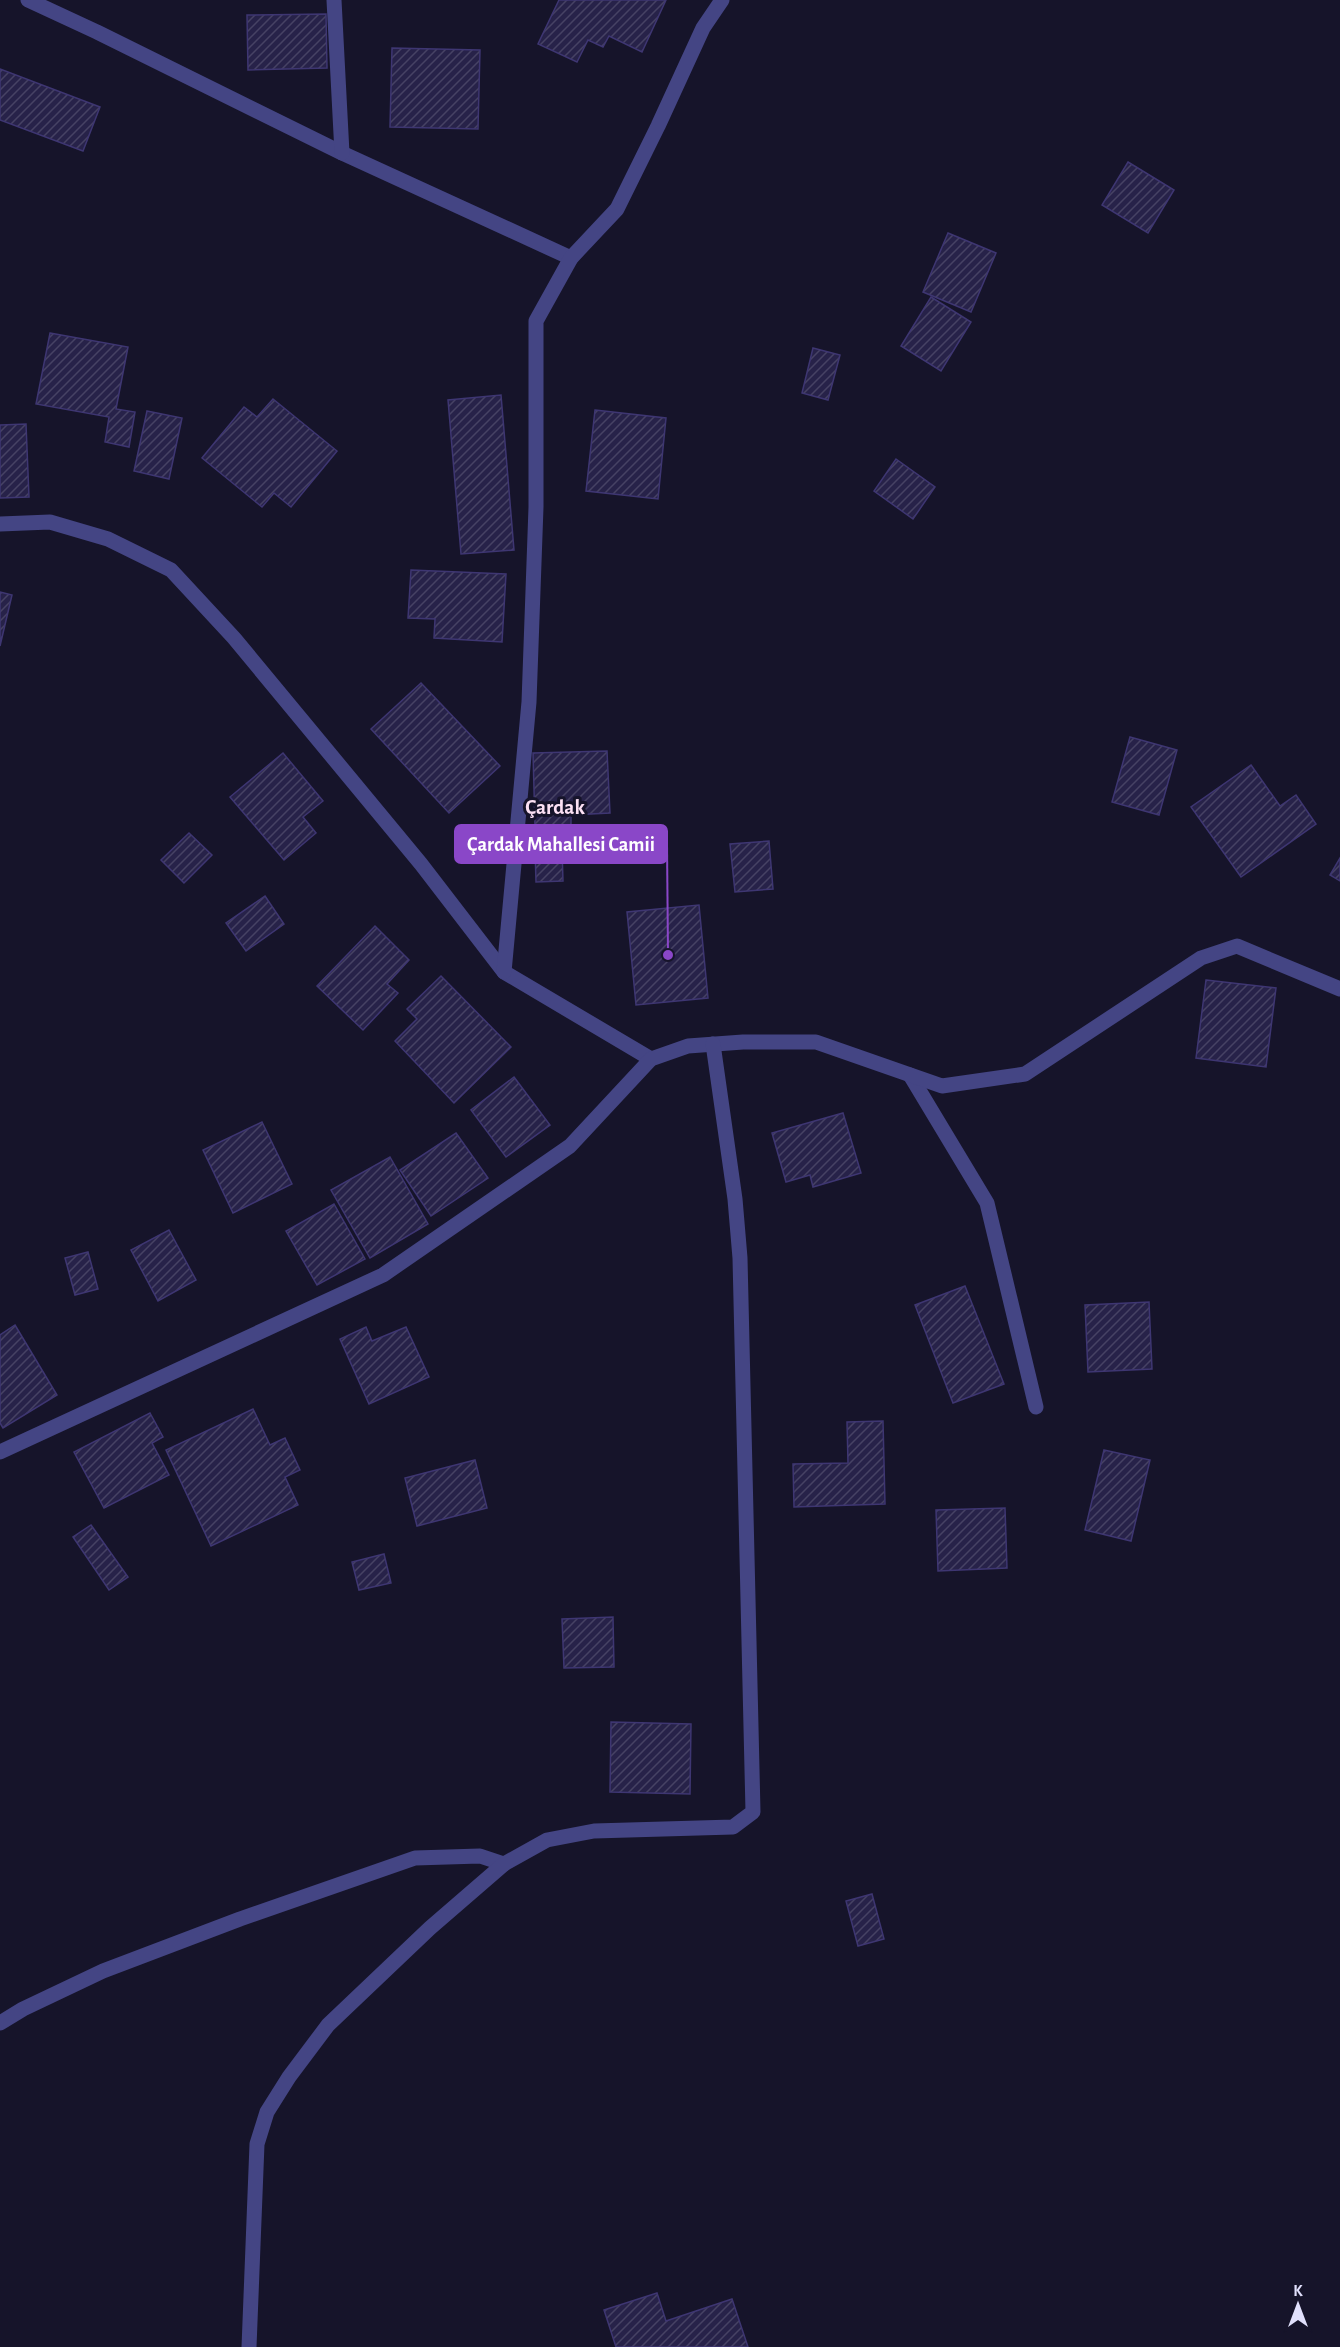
<svg xmlns="http://www.w3.org/2000/svg" width="1340" height="2347" font-family="'Alegreya Sans',sans-serif">
	<defs>
		<pattern id="building-hatch" width="6" height="6" patternUnits="userSpaceOnUse" patternTransform="scale(1.5)"><rect width="6" height="6" fill="#272249"/><path d="M-1 1l2-2M0 6l6-6M5 7l2-2" fill="none" stroke="#464264"/></pattern>
	</defs>
	<rect width="100%" height="100%" fill="#16142a"/>
	<g fill="url(#building-hatch)" stroke="#3e3672" stroke-width="1.5">
		<path d="M559,0H666L642,52L609,36L603,47L588,40L577,62L538,44Z"/>
		<path d="M326,14L327,68L248,70L247,15Z"/>
		<path d="M392,48L480,50L478,129L390,127Z"/>
		<path d="M0,69L100,107L83,151L0,120Z"/>
		<path d="M1128,162L1174,190L1148,233L1102,205Z"/>
		<path d="M948,233L996,253L971,312L923,292Z"/>
		<path d="M931,297L971,322L941,371L901,346Z"/>
		<path d="M50,333L128,347L116,409L135,412L129,447L105,442L109,417L36,404Z"/>
		<path d="M813,348L840,355L828,400L802,393Z"/>
		<path d="M501,395L514,550L461,554L448,400Z"/>
		<path d="M273,399L337,451L291,507L274,493L262,507L202,458L244,407L257,417Z"/>
		<path d="M595,410L666,418L658,499L586,491Z"/>
		<path d="M147,411L182,418L169,479L134,471Z"/>
		<path d="M26,424L29,497L0,498V425Z"/>
		<path d="M896,459L935,487L913,519L874,491Z"/>
		<path d="M411,570L506,574L502,642L434,638L435,619L408,618Z"/>
		<path d="M0,592L12,595L0,646Z"/>
		<path d="M421,683L500,766L449,813L371,729Z"/>
		<path d="M1130,737L1177,750L1159,815L1112,802Z"/>
		<path d="M607,751L610,813L571,815V825L535,826L533,753Z"/>
		<path d="M283,753L323,801L303,817L316,833L284,860L230,797Z"/>
		<path d="M1251,765L1280,806L1296,795L1316,824L1241,877L1191,807Z"/>
		<path d="M189,833L212,855L184,883L161,860Z"/>
		<path d="M769,841L773,889L735,892L730,844Z"/>
		<path d="M535,848H562L563,881L536,882Z"/>
		<path d="M1340,858V881L1330,875Z"/>
		<path d="M265,896L284,924L246,951L226,923Z"/>
		<path d="M699,905L708,998L636,1005L627,912Z"/>
		<path d="M375,926L409,960L387,984L398,993L363,1030L317,986Z"/>
		<path d="M441,976L511,1047L454,1103L395,1041L417,1019L407,1009Z"/>
		<path d="M1206,980L1276,988L1266,1067L1196,1058Z"/>
		<path d="M514,1077L550,1125L506,1157L471,1110Z"/>
		<path d="M843,1113L861,1173L813,1187L810,1175L786,1182L772,1133Z"/>
		<path d="M262,1122L292,1184L233,1213L203,1150Z"/>
		<path d="M456,1133L488,1178L431,1216L400,1170Z"/>
		<path d="M390,1157L428,1224L370,1258L331,1190Z"/>
		<path d="M334,1204L365,1259L317,1285L286,1231Z"/>
		<path d="M169,1230L196,1280L158,1301L131,1250Z"/>
		<path d="M88,1252L98,1289L75,1295L65,1258Z"/>
		<path d="M965,1286L1004,1384L953,1403L915,1305Z"/>
		<path d="M1149,1302L1152,1369L1088,1372L1085,1305Z"/>
		<path d="M15,1325L57,1395L3,1428L0,1423V1335Z"/>
		<path d="M366,1327L372,1341L406,1327L429,1377L369,1404L340,1339Z"/>
		<path d="M253,1409L270,1445L285,1438L300,1470L285,1477L298,1505L211,1546L166,1450Z"/>
		<path d="M150,1413L163,1437L152,1443L169,1475L104,1508L74,1452Z"/>
		<path d="M883,1421L885,1504L794,1507L793,1464L848,1463L847,1422Z"/>
		<path d="M1104,1450L1150,1460L1131,1541L1085,1530Z"/>
		<path d="M475,1460L487,1508L417,1526L405,1478Z"/>
		<path d="M1005,1508L1007,1568L938,1571L936,1510Z"/>
		<path d="M91,1525L128,1577L109,1590L73,1537Z"/>
		<path d="M384,1554L391,1583L359,1590L352,1562Z"/>
		<path d="M613,1617L614,1667L564,1668L562,1619Z"/>
		<path d="M611,1722L691,1724L690,1794L610,1792Z"/>
		<path d="M872,1894L884,1939L858,1946L846,1901Z"/>
		<path d="M657,2293L666,2321L732,2299L748,2347H616L604,2310Z"/>
	</g>
	<g fill="none" stroke-linecap="round" stroke-linejoin="round">
		<g stroke="#444584" stroke-width="15">
			<path d="M28,0L97,32L342,153L571,258"/>
			<path d="M334,0L342,153"/>
			<path d="M0,524L50,522L108,539L171,570L234,638L421,864L504,972L651,1059"/>
			<path d="M504,972L529,702L536,507V321L571,258L617,209L658,126L703,28L722,0"/>
			<path d="M910,1075L987,1203L1036,1407"/>
			<path d="M0,1452L383,1275L570,1146L651,1059L688,1046L743,1042H816L942,1086L1025,1074L1201,958L1237,946L1340,989"/>
			<path d="M0,2023L23,2009L103,1971L240,1919L415,1858L480,1856L504,1864"/>
			<path d="M249,2347L257,2144L267,2112L289,2077L328,2025L430,1928L504,1864L547,1840L594,1831L733,1827L753,1812L740,1258L735,1199L713,1044"/>
		</g>
	</g>
	<g text-anchor="middle" dominant-baseline="central" stroke-width="6" stroke-linejoin="round" paint-order="stroke">
		<g font-size="21" font-weight="bold" fill="#fce1f4" stroke="#16142a">
			<text x="555" y="807">Çardak</text>
		</g>
	</g>
	<path fill="none" stroke="#8a47c8" stroke-width="2" d="M668 955L667 844"/>
	<circle fill="#8a47c8" stroke="#16142a" stroke-width="2" cx="668" cy="955" r="6"/>
	<rect fill="#8a47c8" stroke="#8a47c8" stroke-width="2" x="455" y="825" width="212" height="38" rx="6"/>
	<g font-size="20" text-anchor="middle" font-weight="bold" fill="#fff">
		<text x="561" y="851">Çardak Mahallesi Camii</text>
	</g>
	<g transform="translate(1298 2305)" stroke="#16142a" stroke-width="4.5" paint-order="stroke">
	<path d="M0-4.5L10 22L0 15L-10 22Z" fill="#e1e0fc"/>
	<text y="-9" font-size="16" font-weight="bold" text-anchor="middle" fill="#e1e0fc">K</text>
	</g>
</svg>
